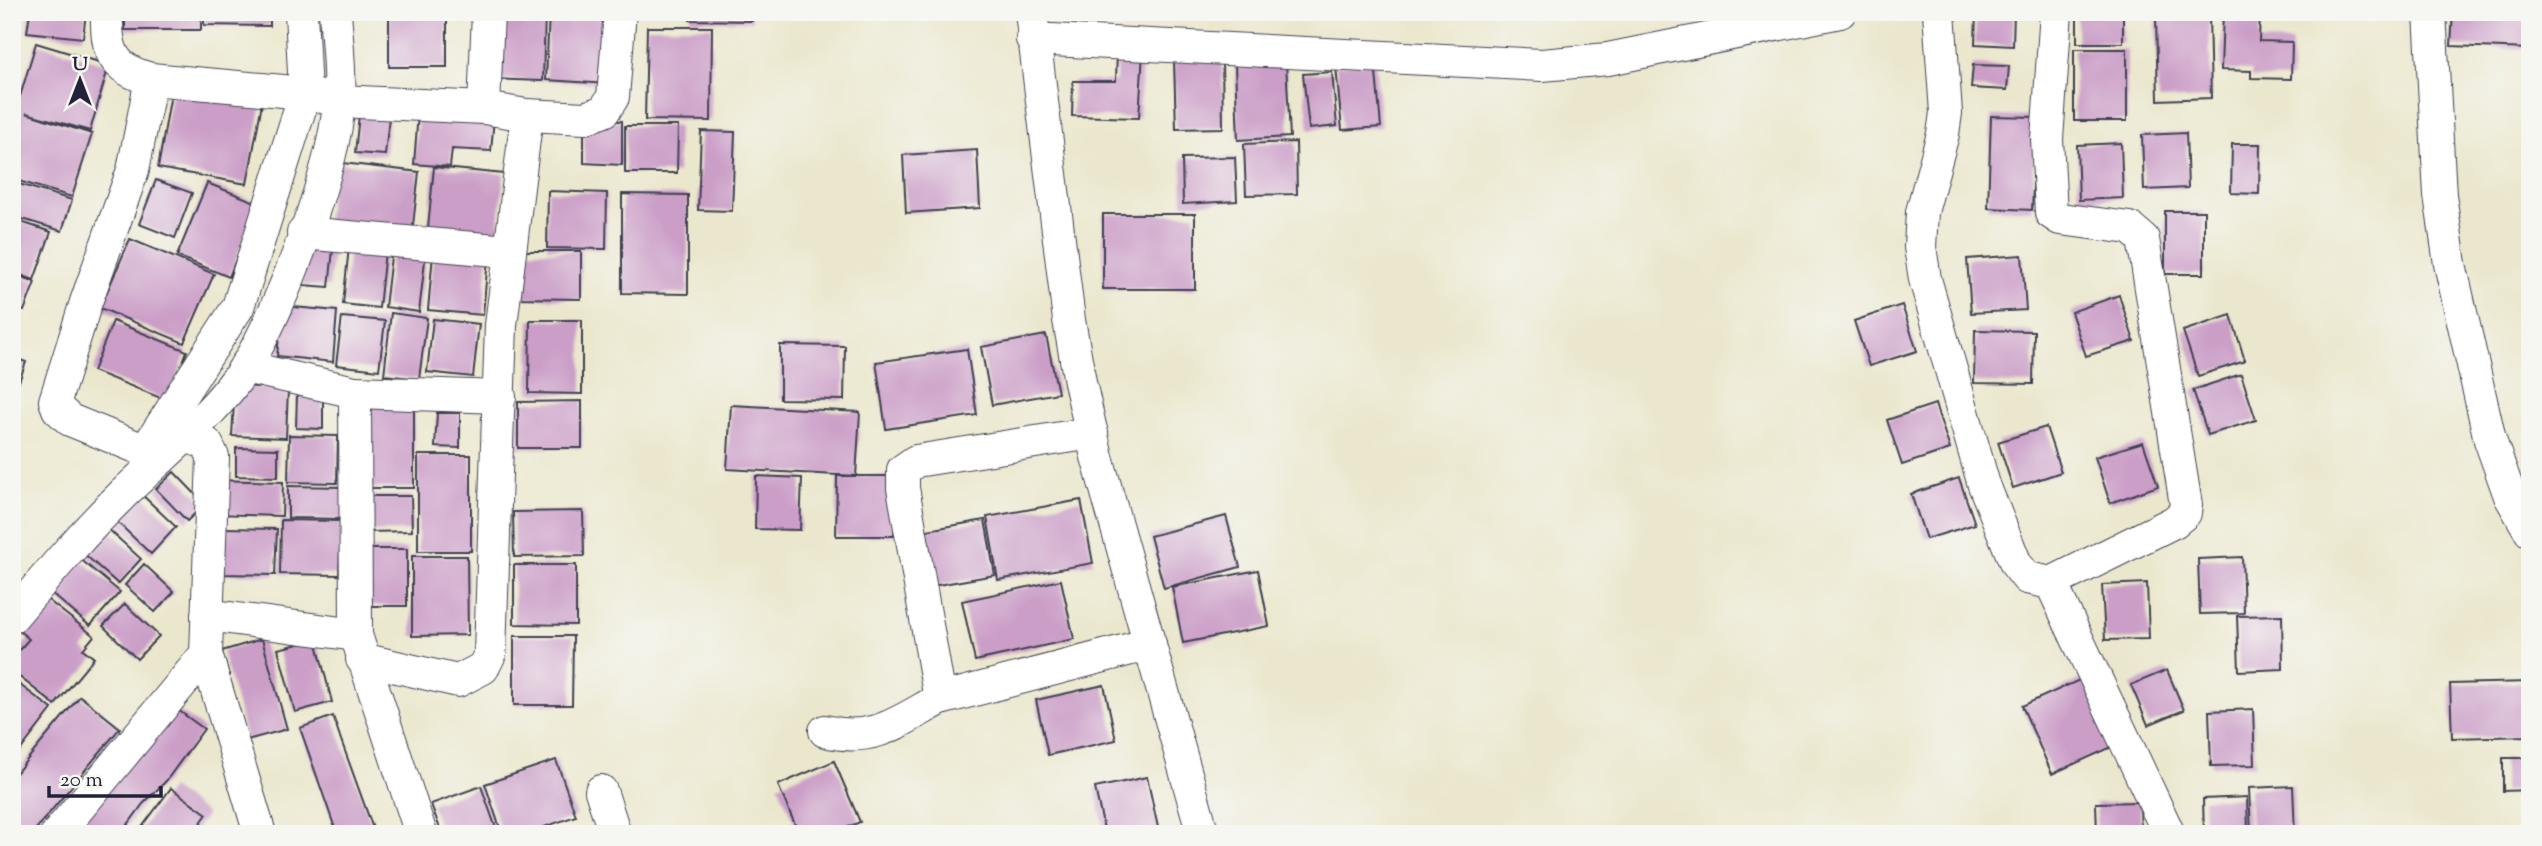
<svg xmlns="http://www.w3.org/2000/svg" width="2542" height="846" font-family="'Sorts Mill Goudy',serif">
	<rect width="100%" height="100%" fill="#f6f6f2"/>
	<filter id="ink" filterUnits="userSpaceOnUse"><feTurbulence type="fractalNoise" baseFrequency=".0143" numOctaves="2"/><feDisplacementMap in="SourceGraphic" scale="14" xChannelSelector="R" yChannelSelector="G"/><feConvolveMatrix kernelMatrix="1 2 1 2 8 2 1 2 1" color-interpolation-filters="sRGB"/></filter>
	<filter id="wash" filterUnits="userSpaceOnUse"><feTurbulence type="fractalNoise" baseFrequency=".00686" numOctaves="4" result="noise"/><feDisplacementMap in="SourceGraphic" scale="28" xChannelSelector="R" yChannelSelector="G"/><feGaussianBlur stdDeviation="1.57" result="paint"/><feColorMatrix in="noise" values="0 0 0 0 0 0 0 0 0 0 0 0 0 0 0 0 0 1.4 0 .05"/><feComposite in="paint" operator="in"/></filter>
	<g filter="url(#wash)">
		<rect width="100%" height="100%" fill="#ebe7cd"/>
		<g id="blocks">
			<g fill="#cb9ec8">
				<path d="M30,12H86L83,38L27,32Z"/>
				<rect x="125" y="12" width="76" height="18"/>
				<path d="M204,12H270V26L204,25Z"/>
				<rect x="389" y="12" width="58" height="55"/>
				<path d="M491,12H545L543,81L489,79Z"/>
				<path d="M549,12H613L609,84L546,80Z"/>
				<path d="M690,12H752V21L690,20Z"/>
				<path d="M1976,12H2014L2013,46L1975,44Z"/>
				<rect x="2077" y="12" width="46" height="31"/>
				<path d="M2223,12H2260L2259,41L2292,42L2291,79L2251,78V71L2221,70Z"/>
				<path d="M2453,12H2530V49L2451,46Z"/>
				<path d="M2209,15L2211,98L2158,100L2156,17Z"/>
				<path d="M647,27H712L711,121L645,120Z"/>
				<path d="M36,43L109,65L90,131L26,113L92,134L72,197L12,179V109L16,110Z"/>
				<rect x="2074" y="49" width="53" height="72"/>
				<path d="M1117,50L1143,51L1139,118L1072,116L1073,81H1116Z"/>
				<path d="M1222,58L1223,128L1176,129L1174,60Z"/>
				<path d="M1286,62L1290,137L1238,140L1235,65Z"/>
				<path d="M1375,62L1381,127L1342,130L1336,66Z"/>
				<path d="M1973,65L2009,66L2007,90L1971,88Z"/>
				<path d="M1332,72L1337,126L1309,129L1303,74Z"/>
				<path d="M172,88L262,103L247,184L158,168Z"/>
				<path d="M418,113L494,118L491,151L452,149L450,167L414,164Z"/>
				<path d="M359,115L389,117L385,155L355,153Z"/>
				<path d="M1991,116L2036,117L2032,210L1988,208Z"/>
				<path d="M584,120L622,121V165L584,163Z"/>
				<path d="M625,126H678L677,173H625Z"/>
				<path d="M701,131L735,132L732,211L698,210Z"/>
				<path d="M2186,133L2188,188L2144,190L2142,135Z"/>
				<path d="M1296,142L1297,194L1246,195L1244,144Z"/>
				<path d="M2121,143L2123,198L2079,200L2077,145Z"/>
				<path d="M2232,144H2260L2259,194L2231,193Z"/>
				<path d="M977,150L980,208L906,213L903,155Z"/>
				<path d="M1235,157L1237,201L1183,204L1182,158Z"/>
				<path d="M334,162L419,172L412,234L326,224Z"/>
				<path d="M434,167L504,174L497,244L427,238Z"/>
				<path d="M156,180L192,193L175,238L139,224Z"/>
				<path d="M12,182L72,200L62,231L12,216Z"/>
				<path d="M207,183L258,203L229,277L177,256Z"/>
				<path d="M548,191L607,193L606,249L547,248Z"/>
				<path d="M622,194L688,195V294L622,293Z"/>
				<rect x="2165" y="211" width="39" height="63"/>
				<rect x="1103" y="214" width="92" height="75"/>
				<path d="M12,219L51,232L34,280L12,272Z"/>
				<path d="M130,239L214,274L184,343L100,308Z"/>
				<path d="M306,247L333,249L329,287L302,285Z"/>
				<path d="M349,247L385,251L379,308L343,304Z"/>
				<path d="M392,248L426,252L419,312L385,307Z"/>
				<path d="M513,251H581V299L513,298Z"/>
				<path d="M433,254L488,258L483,315L428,310Z"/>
				<path d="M2022,255L2026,310L1971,313L1967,259Z"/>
				<path d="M12,273L35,282L24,311L12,307Z"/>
				<path d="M2119,295L2134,341L2086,356L2071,312Z"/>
				<path d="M1902,305L1917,351L1869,366L1854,321Z"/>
				<path d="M282,306L337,311L333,362L277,356Z"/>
				<path d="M391,313L427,318L419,379L384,375Z"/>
				<path d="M2231,315L2245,361L2198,376L2183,331Z"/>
				<path d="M342,317L385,321L379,370L336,365Z"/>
				<path d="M433,319L479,324L473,377L427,372Z"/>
				<path d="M530,320H582V394L529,393Z"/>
				<path d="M113,321L187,351L168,401L93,371Z"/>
				<path d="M1975,330L2034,331L2033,384L1974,383Z"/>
				<path d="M1046,335L1058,393L992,405L981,347Z"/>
				<path d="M780,345L845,346L844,400L780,399Z"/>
				<path d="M967,349L977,415L886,429L876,362Z"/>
				<path d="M12,357L26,362L13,398H12Z"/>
				<path d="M2241,374L2256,420L2208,435L2193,390Z"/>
				<path d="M235,386L288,388L286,438L232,436Z"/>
				<path d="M297,394L323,395V429L296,428Z"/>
				<rect x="371" y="401" width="43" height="87"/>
				<path d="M582,401V448H518V402Z"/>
				<path d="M1935,404L1950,449L1902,465L1887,420Z"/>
				<path d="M731,405L860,412L856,476L727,469Z"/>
				<path d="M437,413H460V448L435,447Z"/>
				<path d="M2046,427L2061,472L2013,488L1998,442Z"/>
				<path d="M289,435L338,436L337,483L288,482Z"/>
				<path d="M2143,442L2158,486L2110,503L2095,457Z"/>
				<path d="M236,448L278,449V477L236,476Z"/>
				<rect x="418" y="455" width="53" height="96"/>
				<path d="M174,472L205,504L187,521L156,489Z"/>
				<path d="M756,476L802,478L800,530L755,529Z"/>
				<path d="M837,476H895L894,536H836Z"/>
				<path d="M1959,478L1975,524L1926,539L1911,494Z"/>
				<path d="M216,480L283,482L282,516L215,514Z"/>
				<path d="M288,486L344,487L343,519L288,518Z"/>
				<path d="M138,491L176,527L151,554L113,518Z"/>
				<path d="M367,496H411L412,531L368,532Z"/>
				<path d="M1081,500L1093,563L998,580L987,517Z"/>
				<path d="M583,511L584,556L514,557L513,512Z"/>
				<path d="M1226,516L1240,567L1164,588L1150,536Z"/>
				<path d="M281,520L341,521L339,575L280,574Z"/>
				<path d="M985,520L995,575L926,587L916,532Z"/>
				<path d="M105,526L141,559L118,584L82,552Z"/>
				<path d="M222,528L277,529L275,575L220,574Z"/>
				<rect x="364" y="549" width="43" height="57"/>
				<path d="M73,553L120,592L90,626L44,587Z"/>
				<path d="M412,556H467L468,635L412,636Z"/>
				<path d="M2242,557L2244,613L2200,614L2198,559Z"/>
				<path d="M144,564L174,592L155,612L125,585Z"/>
				<path d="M514,565H576V625L514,624Z"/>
				<path d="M1258,570L1269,626L1183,643L1172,587Z"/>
				<path d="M1061,580L1074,639L975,661L962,601Z"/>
				<path d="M2147,583L2149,639L2105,640L2102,585Z"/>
				<path d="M44,597L94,636L83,649L94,658L55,705L12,671V658L29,639L17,629Z"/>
				<path d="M125,604L159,636L137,659L103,626Z"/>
				<path d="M2282,615L2283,669L2239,671L2237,616Z"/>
				<path d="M514,636H573L572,705H514Z"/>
				<path d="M262,639L287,729L247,740L222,651Z"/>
				<path d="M316,640L332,702L295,712L278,649Z"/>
				<path d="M2167,670L2184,710L2148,725L2131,685Z"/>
				<path d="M2086,677L2116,745L2052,774L2022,706Z"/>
				<path d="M12,679L52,709L12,761Z"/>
				<path d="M2530,682V736L2452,738L2450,684Z"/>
				<path d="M1104,685L1116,740L1048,755L1036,700Z"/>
				<path d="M80,696L120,728L32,834H12V778Z"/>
				<path d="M171,705L204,729L166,781L143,804L121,834H69Z"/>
				<path d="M2253,709L2255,765L2211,766L2209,711Z"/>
				<path d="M333,716L341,740L375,834H337L300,728Z"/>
				<path d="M2503,758H2530V790L2503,791Z"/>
				<path d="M556,760L576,816L524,834H502L485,784Z"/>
				<path d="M834,761L860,822L832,834H799L778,785Z"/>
				<path d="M1147,777L1159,832L1105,834L1095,788Z"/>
				<path d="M481,786L498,834H442L431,804Z"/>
				<path d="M2293,786L2295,834H2251L2249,788Z"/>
				<path d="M171,788L207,814L193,834H137Z"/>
				<path d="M2247,797L2248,834H2204L2203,799Z"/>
				<path d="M2140,802L2141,834H2097L2096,803Z"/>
			</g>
		</g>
	</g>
	<g filter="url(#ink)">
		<use href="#blocks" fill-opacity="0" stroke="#404051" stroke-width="2"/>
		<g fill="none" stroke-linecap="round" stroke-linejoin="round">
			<defs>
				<g id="street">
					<path d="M107,12C106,51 112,69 151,79L305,93L339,101L484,108L527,115L585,118L604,111L613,97L620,12"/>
					<path d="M1031,12L1069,320L1080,382L1097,457L1203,834"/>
					<path d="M1939,12L1946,113L1943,134L1922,212L1920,247L1925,279L1984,485L2016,564L2027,578L2051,583L2169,834"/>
					<path d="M2430,12L2440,195L2450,264L2490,440L2510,496L2530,531"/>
					<path d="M1032,39L1542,65L1608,59L1840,12"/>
					<path d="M151,79L133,170L86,302L55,401L58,409L70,420L161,457"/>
					<path d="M484,108L488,12"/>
					<path d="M303,233L508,251"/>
					<path d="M245,367L355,392L500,397"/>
					<path d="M355,392L356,635L421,834"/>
					<path d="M184,435L207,444L213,457L206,654L260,834"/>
					<path d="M147,448L238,307L305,93L301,12"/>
					<path d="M2051,583L2174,522L2185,513L2186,505L2143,239L2130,228L2060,219L2051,213L2047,139L2056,12"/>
					<path d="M207,615L356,635"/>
					<path d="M12,617C46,577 80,536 118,499C160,457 214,416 246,366C281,311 335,166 339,102C341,73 337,41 335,12"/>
					<path d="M362,659L458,681L483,668L490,654L501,325L527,115"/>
					<path d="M940,699L1150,644"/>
					<path d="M825,731C874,743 898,722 940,699L903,488V470L916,461L1092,433"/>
					<path d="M601,791L615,834"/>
					<path d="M57,834L206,654"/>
				</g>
			</defs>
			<use href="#street" stroke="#404051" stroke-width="34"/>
			<use href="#street" stroke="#fff" stroke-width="32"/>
		</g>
	</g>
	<rect width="2542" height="846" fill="none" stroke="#f6f6f2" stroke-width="42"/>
	<g transform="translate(80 80)" stroke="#f6f6f2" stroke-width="5" paint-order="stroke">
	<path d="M0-5L12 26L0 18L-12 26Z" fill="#22223b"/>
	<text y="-10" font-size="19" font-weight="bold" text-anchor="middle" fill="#22223b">U</text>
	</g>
	<path d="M49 786v10h112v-10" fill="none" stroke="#22223b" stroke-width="3.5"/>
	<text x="60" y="786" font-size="21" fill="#22223b" stroke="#f6f6f2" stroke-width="5" paint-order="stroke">20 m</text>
</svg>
